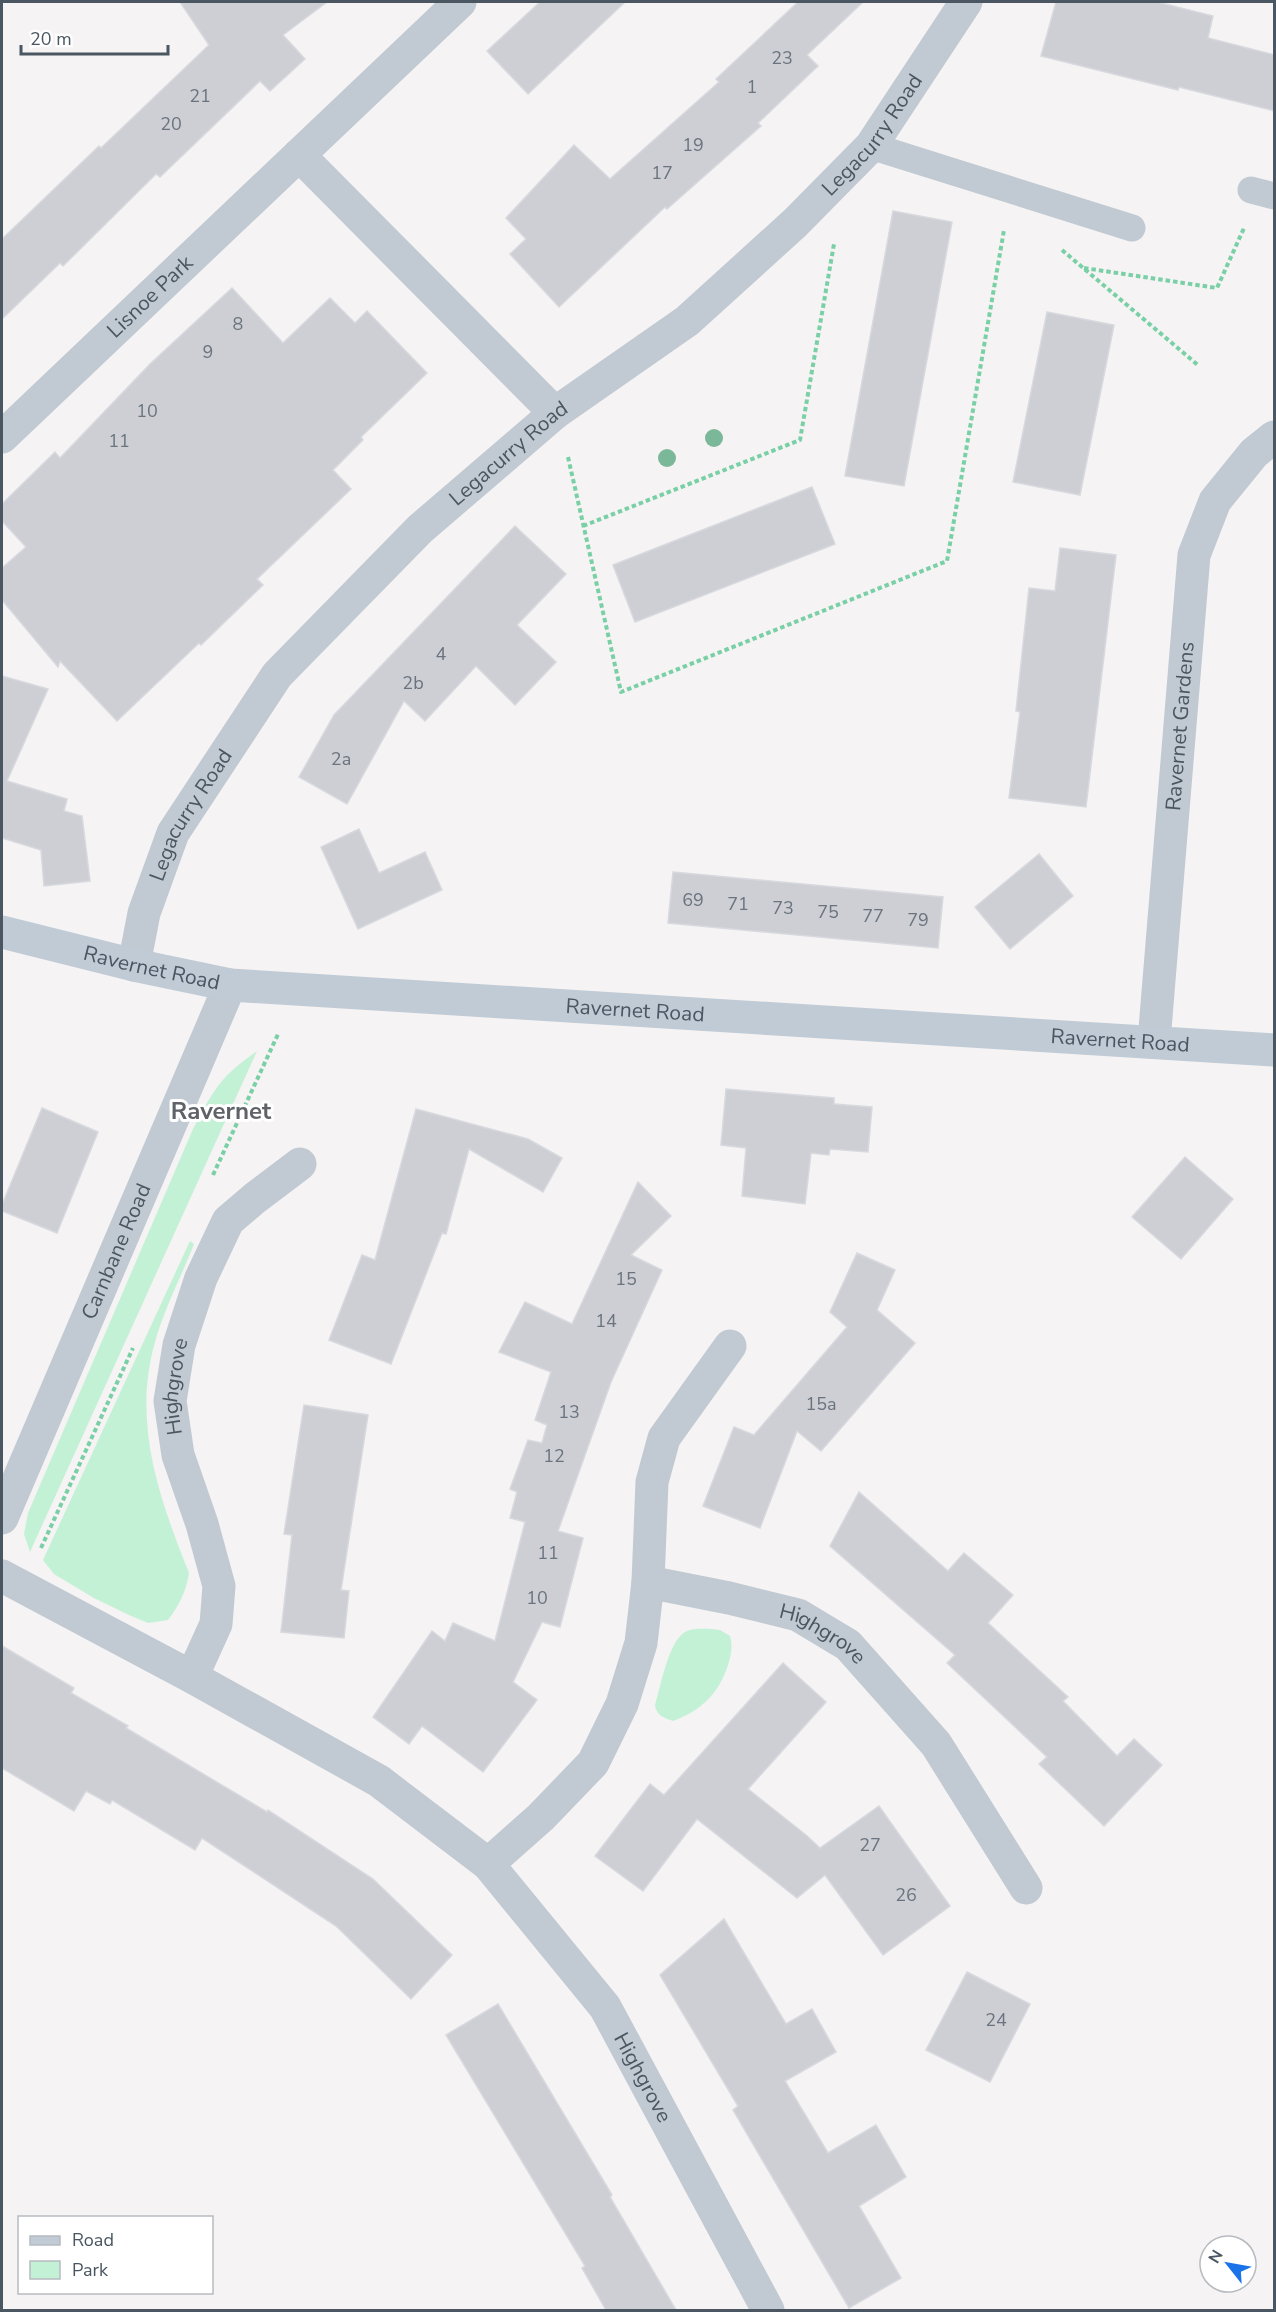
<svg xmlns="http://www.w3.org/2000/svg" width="1276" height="2312" font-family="'Nunito Sans',sans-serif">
	<rect width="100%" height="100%" fill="#f5f3f3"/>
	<g fill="#c3f1d5">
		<path d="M257,1051L30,1552L24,1534L28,1513L193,1129C214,1089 220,1077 257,1051Z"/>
		<path d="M190,1241L194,1244C182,1275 164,1309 155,1342C132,1422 159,1498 189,1573C186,1592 179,1605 168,1620L148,1623L129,1615L94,1598L54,1574L43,1560Z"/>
		<path d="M712,1629L720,1630L730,1636C733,1647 731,1655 728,1665C719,1693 701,1711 673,1721C664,1718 656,1715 655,1705C661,1686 669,1638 687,1631C695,1628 704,1629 712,1629Z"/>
	</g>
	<g fill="#cdcfd5" stroke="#d7d9de" stroke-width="1.5">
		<path d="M180,2H327L283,35L305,59L270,91L260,81L160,177L156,174L63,266L60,263L2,319V239L99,146L101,148L209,45Z"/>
		<path d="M540,2H625L528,94L487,51Z"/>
		<path d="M798,2H863L807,55L818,66L758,123L761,126L667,209L665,207L559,307L510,254L526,239L506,218L574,145L610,179L719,82L716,79Z"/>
		<path d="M1056,2H1157L1213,16L1208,38L1275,55V111L1179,87L1178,90L1041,56Z"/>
		<path d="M893,211L952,222L904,486L845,476Z"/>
		<path d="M232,288L283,343L330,298L355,323L367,311L427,373L361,437L363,440L333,470L351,489L257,579L263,585L201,645L199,643L117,721L60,661L58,667L2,600V568L26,547L2,521V504L55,452L60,458L150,364Z"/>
		<path d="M1047,312L1114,325L1080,495L1013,482Z"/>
		<path d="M812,487L835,544L635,622L613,565Z"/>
		<path d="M515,526L566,574L517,625L556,662L515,705L476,666L425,721L404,701L347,804L299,777L334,715Z"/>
		<path d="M1060,548L1116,555L1086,807L1009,798L1020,712L1016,711L1029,588L1055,591Z"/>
		<path d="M2,676L48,689L7,781L67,799L64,811L82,816L90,881L44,886L41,850L2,838Z"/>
		<path d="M359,829L379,873L425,852L442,890L358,929L321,847Z"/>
		<path d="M1039,854L1073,896L1010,949L975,907Z"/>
		<path d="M673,872L943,897L938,948L668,923Z"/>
		<path d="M726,1089L834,1098V1104L872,1107L868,1152L830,1149L829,1155L811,1153L805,1204L742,1196L746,1148L721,1145Z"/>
		<path d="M42,1108L98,1132L57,1233L2,1211V1205Z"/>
		<path d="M416,1109L528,1139L562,1158L543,1192L469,1149L446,1234L442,1233L391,1364L329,1340L362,1255L375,1260Z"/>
		<path d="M1185,1157L1233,1199L1181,1259L1132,1217Z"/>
		<path d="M638,1182L671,1216L631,1255L662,1270L611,1382L558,1531L583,1538L560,1627L542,1622L513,1682L537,1700L483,1772L422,1726L409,1744L373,1717L432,1631L445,1641L453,1623L495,1641L525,1522L510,1518L517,1492L510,1489L528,1440L542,1443L547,1425L535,1420L551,1372L499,1352L525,1302L572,1324Z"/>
		<path d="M857,1253L895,1270L877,1310L915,1343L821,1451L797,1431L760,1528L703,1506L734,1427L754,1435L847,1327L830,1312Z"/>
		<path d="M304,1405L368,1415L341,1590L349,1591L344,1638L281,1632L292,1535L284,1534Z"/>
		<path d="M859,1492L948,1571L964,1553L1013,1595L988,1623L1068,1697L1063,1701L1117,1756L1134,1739L1162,1765L1104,1826L1039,1764L1047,1757L947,1663L955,1655L830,1546Z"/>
		<path d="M2,1646L74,1688L71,1693L128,1726L126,1728L267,1812L268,1810L373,1879L452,1955L411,1999L336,1926L202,1838L195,1850L112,1800L110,1804L86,1791L74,1811L2,1768Z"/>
		<path d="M783,1663L826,1702L748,1789L806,1835L820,1848L879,1806L950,1906L883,1955L825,1875L797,1898L697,1819L643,1891L595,1856L650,1784L664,1795Z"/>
		<path d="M724,1919L786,2024L812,2009L836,2052L785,2081L828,2153L876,2125L906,2177L859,2206L901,2278L849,2308L733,2110L738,2106L660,1975Z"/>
		<path d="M967,1972L1030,2004L990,2082L926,2050Z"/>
		<path d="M498,2004L612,2195L610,2197L676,2310H606L582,2268L585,2266L446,2035Z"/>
	</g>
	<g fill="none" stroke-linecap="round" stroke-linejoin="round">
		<g stroke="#7ad0a6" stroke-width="4" stroke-dasharray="4.5 3" stroke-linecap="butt">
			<path d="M1062,250L1199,366"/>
			<path d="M1084,268L1217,288L1244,228"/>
			<path d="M568,457L621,692L947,561L1004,230"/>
			<path d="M583,526L800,440L834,244"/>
			<path d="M213,1175L279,1032"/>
			<path d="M41,1548L133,1348"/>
		</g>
		<g stroke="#c1cad2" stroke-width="27">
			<path d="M871,146L1132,228"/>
			<path d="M1251,190L1274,196"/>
		</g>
		<g stroke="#c1cad2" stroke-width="33">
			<path d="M299,155L555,413"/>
			<path id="s1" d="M2,437L460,2"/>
			<path id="s2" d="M134,965L144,913L173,833L277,675L420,529L555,413L687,321L795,223L871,146L966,2"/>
			<path id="s3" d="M1154,1041L1194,555L1215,501L1254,453L1274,437"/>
			<path id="s4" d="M2,1518L230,985"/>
			<path id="s5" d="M2,1576L192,1677L379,1781L488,1864L605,2007L768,2310"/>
			<path id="s6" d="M648,1582L729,1598L798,1615L848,1645L936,1744L1026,1888"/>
			<path id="s7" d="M192,1677L216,1624L219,1586L202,1524L178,1455L170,1401L179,1345L201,1278L228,1221L255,1198L300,1164"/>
			<path d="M488,1864L541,1817L593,1763L622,1704L641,1643L648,1582L652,1482L664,1438L730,1346"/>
		</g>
		<path stroke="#c1cbd6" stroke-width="33" id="s8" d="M2,932L134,965L230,985L1274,1050"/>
	</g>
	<g fill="#7bb799">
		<circle cx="714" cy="438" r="9"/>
		<circle cx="667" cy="458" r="9"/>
	</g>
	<g text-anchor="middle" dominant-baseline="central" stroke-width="6" stroke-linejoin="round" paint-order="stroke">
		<g font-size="18" fill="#6b747e">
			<text x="782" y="58">23</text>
			<text x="752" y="87">1</text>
			<text x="200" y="96">21</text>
			<text x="171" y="124">20</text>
			<text x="693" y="145">19</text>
			<text x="662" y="173">17</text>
			<text x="238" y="324">8</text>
			<text x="208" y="352">9</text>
			<text x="147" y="411">10</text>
			<text x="119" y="441">11</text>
			<text x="441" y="654">4</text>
			<text x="413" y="683">2b</text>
			<text x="341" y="759">2a</text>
			<text x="693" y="900">69</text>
			<text x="738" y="904">71</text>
			<text x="783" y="908">73</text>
			<text x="828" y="912">75</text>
			<text x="873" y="916">77</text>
			<text x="918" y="920">79</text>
			<text x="626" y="1279">15</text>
			<text x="606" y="1321">14</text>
			<text x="821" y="1404">15a</text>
			<text x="569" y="1412">13</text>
			<text x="554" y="1456">12</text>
			<text x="548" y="1553">11</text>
			<text x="537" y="1598">10</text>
			<text x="870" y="1845">27</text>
			<text x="906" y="1895">26</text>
			<text x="996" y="2020">24</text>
		</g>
		<g font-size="21" fill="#4a5661" stroke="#fff">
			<text stroke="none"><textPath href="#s2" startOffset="1134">Legacurry Road</textPath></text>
			<text stroke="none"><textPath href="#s1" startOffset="204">Lisnoe Park</textPath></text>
			<text stroke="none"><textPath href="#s2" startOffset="648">Legacurry Road</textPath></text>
			<text stroke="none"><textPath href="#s3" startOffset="316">Ravernet Gardens</textPath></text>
			<text stroke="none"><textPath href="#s2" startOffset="162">Legacurry Road</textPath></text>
			<text stroke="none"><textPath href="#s8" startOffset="154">Ravernet Road</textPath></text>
			<text stroke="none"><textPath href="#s8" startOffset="640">Ravernet Road</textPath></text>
			<text stroke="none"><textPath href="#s8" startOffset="1126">Ravernet Road</textPath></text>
			<text stroke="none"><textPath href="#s4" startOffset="290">Carnbane Road</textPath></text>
			<text stroke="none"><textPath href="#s7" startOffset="303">Highgrove</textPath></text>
			<text stroke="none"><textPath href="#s6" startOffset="184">Highgrove</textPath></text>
			<text stroke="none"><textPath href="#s5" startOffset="831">Highgrove</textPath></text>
		</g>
		<g font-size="24" font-weight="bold" fill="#5f6368" stroke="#fff">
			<text x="221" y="1111">Ravernet</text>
		</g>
	</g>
	<rect width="1276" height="2312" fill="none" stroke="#4a5661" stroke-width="6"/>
	<rect x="18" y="2216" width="195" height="78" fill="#ffffff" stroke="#b7bbc0" stroke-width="1.5"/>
	<rect x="30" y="2236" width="30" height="9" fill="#c1cbd6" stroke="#b7bbc0" stroke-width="1.5"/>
	<text x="72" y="2246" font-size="18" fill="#4a5661">Road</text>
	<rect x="30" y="2261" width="30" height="18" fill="#c3f1d5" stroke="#b7bbc0" stroke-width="1.5"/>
	<text x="72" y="2276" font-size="18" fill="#4a5661">Park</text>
	<g transform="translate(1228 2264) rotate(301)"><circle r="28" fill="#ffffff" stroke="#b7bbc0" stroke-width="1.5"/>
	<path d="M0-4.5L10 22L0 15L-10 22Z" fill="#1a73e8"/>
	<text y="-9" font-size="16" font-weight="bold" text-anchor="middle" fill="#4a5661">N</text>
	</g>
	<path d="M21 45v9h147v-9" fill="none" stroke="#4a5661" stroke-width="3"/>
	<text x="30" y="45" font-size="18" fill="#4a5661" stroke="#ffffff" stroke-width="4.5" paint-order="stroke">20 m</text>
</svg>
